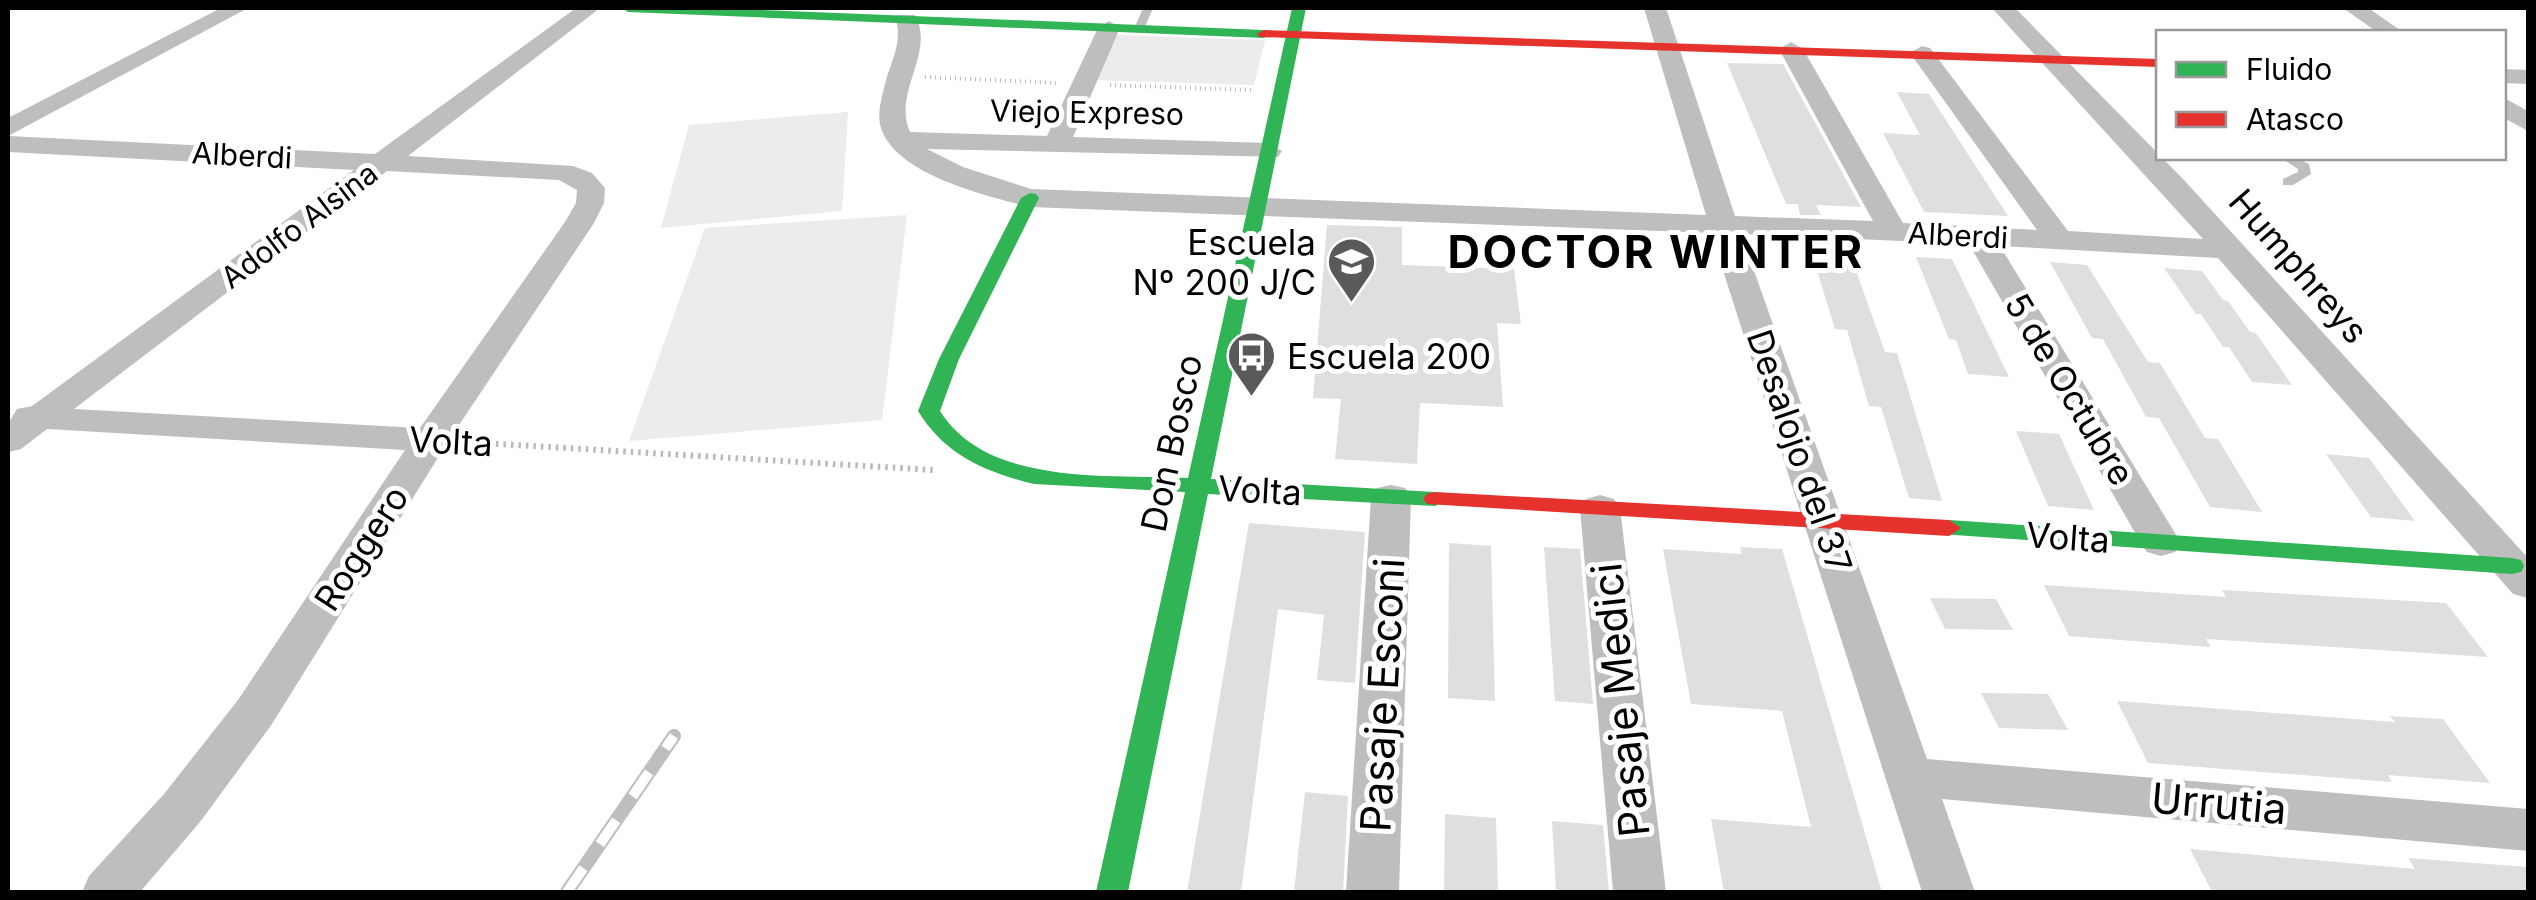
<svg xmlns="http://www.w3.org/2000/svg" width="2536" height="900" font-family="Inter,sans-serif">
	<rect width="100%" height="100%" fill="#fff"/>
	<g fill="#ececec">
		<path d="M1116,35L1265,40L1254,85L1094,80Z"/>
		<path d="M848,112L842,211L661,228L689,125Z"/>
		<path d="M907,215L882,420L629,441L705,228Z"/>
	</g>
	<g fill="#dfdfdf">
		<path d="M1727,63L1783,64L1861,207L1816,205L1821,215H1800L1798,204H1786Z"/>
		<path d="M1897,92L1929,94L2008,216L1924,212L1883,133L1920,135Z"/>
		<path d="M1327,225L1402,227V265L1514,269L1521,324L1497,323L1503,407L1420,403L1417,464L1335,459L1341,399L1313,398Z"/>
		<path d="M1808,241L1833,242L1839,256L1851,257L1885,352L1897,353L1942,501L1909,498L1881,407L1869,406L1847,330L1835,329Z"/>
		<path d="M1916,257L1952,259L2009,377L1968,374L1956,340L1949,339Z"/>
		<path d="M2050,262L2087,265L2148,362L2160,363L2205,438L2218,439L2262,512L2210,507L2159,418L2146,417L2103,339L2092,338Z"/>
		<path d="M2164,268L2202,271L2223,300L2228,301L2250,332L2256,333L2292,385L2252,382L2229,347H2223L2201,314H2196Z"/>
		<path d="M2016,431L2059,434L2094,510L2048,506Z"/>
		<path d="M2326,454L2369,458L2415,521L2371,517Z"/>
		<path d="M1249,523L1365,532L1355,683L1317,680L1324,615L1278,609L1241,892H1187Z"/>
		<path d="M1449,543L1491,546L1495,701L1448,698Z"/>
		<path d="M1544,547L1580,549L1593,704L1555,701Z"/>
		<path d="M1740,547L1782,549L1882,892H1724L1711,819L1811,827L1782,711L1691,704L1663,549L1742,554Z"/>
		<path d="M2044,585L2226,597L2222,590L2446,603L2488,657L2206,639L2211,647L2069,636Z"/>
		<path d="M1930,598L1996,599L2013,630L1945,629Z"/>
		<path d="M1981,693L2048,694L2068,730L1999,728Z"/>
		<path d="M2117,701L2395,722L2390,716L2443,719L2490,783L2388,775L2392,782L2148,763Z"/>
		<path d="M1305,792L1348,796L1343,892H1294Z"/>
		<path d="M1445,814L1496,818L1498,892H1444Z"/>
		<path d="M1552,821L1603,825L1609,892H1556Z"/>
		<path d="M2190,849L2415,869L2408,858L2528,867V892H2212Z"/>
	</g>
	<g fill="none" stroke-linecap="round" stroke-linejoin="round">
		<g stroke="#b9b9b9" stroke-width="4" stroke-dasharray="1 4" stroke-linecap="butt">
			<path d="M925,77L1057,83"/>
			<path d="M1110,85L1252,90"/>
		</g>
		<path stroke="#b9b9b9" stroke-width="6" stroke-dasharray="2.5 5" stroke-linecap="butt" d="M466,442L933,470"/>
		<g fill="#bebebe" fill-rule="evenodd">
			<path d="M1143,8H1153L1144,29L1139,32L1134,29Z"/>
			<path d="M2281,158H2296L2309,164L2311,174L2293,185H2283V179L2298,172V169Z"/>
		</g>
		<g fill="#bebebe" fill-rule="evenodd">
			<path d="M221,8H248L8,136V118Z"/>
			<path d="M576,8H600L408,156L573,166L592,173L605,188L604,203L594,223L449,440L272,724L200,822L140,892H82L89,876L164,794L238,700L405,450L47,429L21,449L8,452V424L17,409L32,406L354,170L8,152V136L375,154ZM387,171L559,180L577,190L576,203L565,222L420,428L74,409Z"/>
			<path d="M1644,8H1666L1735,216L1873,221L1779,49L1791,42L1803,49L1903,223L2037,230L1910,53L1922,46L1930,48L2068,231L2203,239L1992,8H2015L2184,180L2528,558V598L2513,594L2218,258L2000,246L2181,543L2175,552L2161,556L2147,552L2141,543L1969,244L1741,234L1927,759L2528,809V851L1942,799L1975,892H1922L1711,233L1030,207C987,196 896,175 881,128C877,116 881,100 884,88C889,64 903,45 896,20L899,15H915C936,52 892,93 910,132L1047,136L1098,28L1109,21L1120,28L1073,137L1268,143L1282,151L1278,157L927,149L963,167L1031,189L1706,215Z"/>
			<path d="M2343,8H2368L2403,32H2377Z"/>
			<path d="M2504,69L2528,70V84L2504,83Z"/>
			<path d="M2504,98L2528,111V131L2504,118Z"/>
			<path d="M1391,485L1405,488L1411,497L1399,892H1346L1371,497L1377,488Z"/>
			<path d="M1600,495L1614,499L1620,508L1666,892H1613L1580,508L1586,499Z"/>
		</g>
		<g fill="#30b455" fill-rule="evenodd">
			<path d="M622,8H713L1264,30L1271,34L1264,38L628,12Z"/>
			<path d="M1292,8H1306L1211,479L1435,492L1447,499L1435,506L1208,494L1128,892H1096L1185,492L1034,484C985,472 945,455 918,411L939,359L1021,198L1030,193L1036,194L1039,198L959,359L940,411C988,487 1109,474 1188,478Z"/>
			<path d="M1949,520L2512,558L2521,560L2524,566L2521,572L2512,574L1940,534L1937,528Z"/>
		</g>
		<g fill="#e5322d" fill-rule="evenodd">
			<path d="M1264,30L2158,59V67L1259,37L1257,34Z"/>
			<path d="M1435,492L1949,520L1961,528L1949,536L1427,504L1423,499L1427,494Z"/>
		</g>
		<defs>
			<path id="rail" d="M567,892L674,736"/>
		</defs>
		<use href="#rail" stroke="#bebebe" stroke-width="14"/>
		<use href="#rail" stroke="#fff" stroke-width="10" stroke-dasharray="29" stroke-linecap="butt"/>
	</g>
	<defs>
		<symbol id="school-pin" viewBox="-11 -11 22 30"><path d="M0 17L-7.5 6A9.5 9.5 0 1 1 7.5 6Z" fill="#595959" stroke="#fff"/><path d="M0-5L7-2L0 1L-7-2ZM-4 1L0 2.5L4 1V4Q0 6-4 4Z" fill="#fff"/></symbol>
		<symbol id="bus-pin" viewBox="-11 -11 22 30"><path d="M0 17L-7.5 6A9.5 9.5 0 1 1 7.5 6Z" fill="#595959" stroke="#fff"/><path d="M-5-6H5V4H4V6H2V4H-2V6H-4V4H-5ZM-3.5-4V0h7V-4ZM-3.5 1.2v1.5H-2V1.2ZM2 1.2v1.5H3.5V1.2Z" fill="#fff"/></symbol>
	</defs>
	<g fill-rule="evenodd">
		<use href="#school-pin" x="1324" y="234" width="55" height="75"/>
		<use href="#bus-pin" x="1224" y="328" width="55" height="75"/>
	</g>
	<g text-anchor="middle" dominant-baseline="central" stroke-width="10" stroke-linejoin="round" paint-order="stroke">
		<g font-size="30" fill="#000" stroke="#fff">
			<text transform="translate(1087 112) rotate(1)">Viejo Expreso</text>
			<text transform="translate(242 155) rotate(3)">Alberdi</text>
			<text transform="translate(299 225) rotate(-37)">Adolfo Alsina</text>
			<text transform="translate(1958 235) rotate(3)">Alberdi</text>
		</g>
		<g font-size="35" fill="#000" stroke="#fff" text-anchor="end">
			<text x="1316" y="242">Escuela<tspan x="1316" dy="40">Nº 200 J/C</tspan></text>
			<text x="1287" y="356" text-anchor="start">Escuela 200</text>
		</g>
		<g font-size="35" fill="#000" stroke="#fff">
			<text transform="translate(2299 266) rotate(49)">Humphreys</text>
			<text transform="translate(2070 389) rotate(59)">5 de Octubre</text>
			<text transform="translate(451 441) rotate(3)">Volta</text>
			<text transform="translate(1171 443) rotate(-78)">Don Bosco</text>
			<text transform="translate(1800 451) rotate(71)">Desalojo del 37</text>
			<text transform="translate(1260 490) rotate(3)">Volta</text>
			<text transform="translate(2068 537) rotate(4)">Volta</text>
			<text transform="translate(361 548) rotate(-57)">Roggero</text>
		</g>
		<g font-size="42" fill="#000" stroke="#fff">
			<text transform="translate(1382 695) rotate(-87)">Pasaje Esconi</text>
			<text transform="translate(1620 700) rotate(-96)">Pasaje Medici</text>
			<text transform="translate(2219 803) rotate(5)">Urrutia</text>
		</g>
		<g font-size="45" font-weight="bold" letter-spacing="2.5" fill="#000" stroke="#fff">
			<text x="1656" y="251">DOCTOR WINTER</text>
		</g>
	</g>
	<rect width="2536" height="900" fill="none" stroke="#000000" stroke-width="20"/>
	<rect x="2156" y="30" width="350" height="130" fill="#ffffff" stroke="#999999" stroke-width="2.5"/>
	<rect x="2176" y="62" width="50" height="15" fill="#30b455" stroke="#999999" stroke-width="2.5"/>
	<text x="2246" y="80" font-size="30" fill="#000000">Fluido</text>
	<rect x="2176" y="112" width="50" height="15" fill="#e5322d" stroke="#999999" stroke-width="2.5"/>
	<text x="2246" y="130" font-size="30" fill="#000000">Atasco</text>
</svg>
